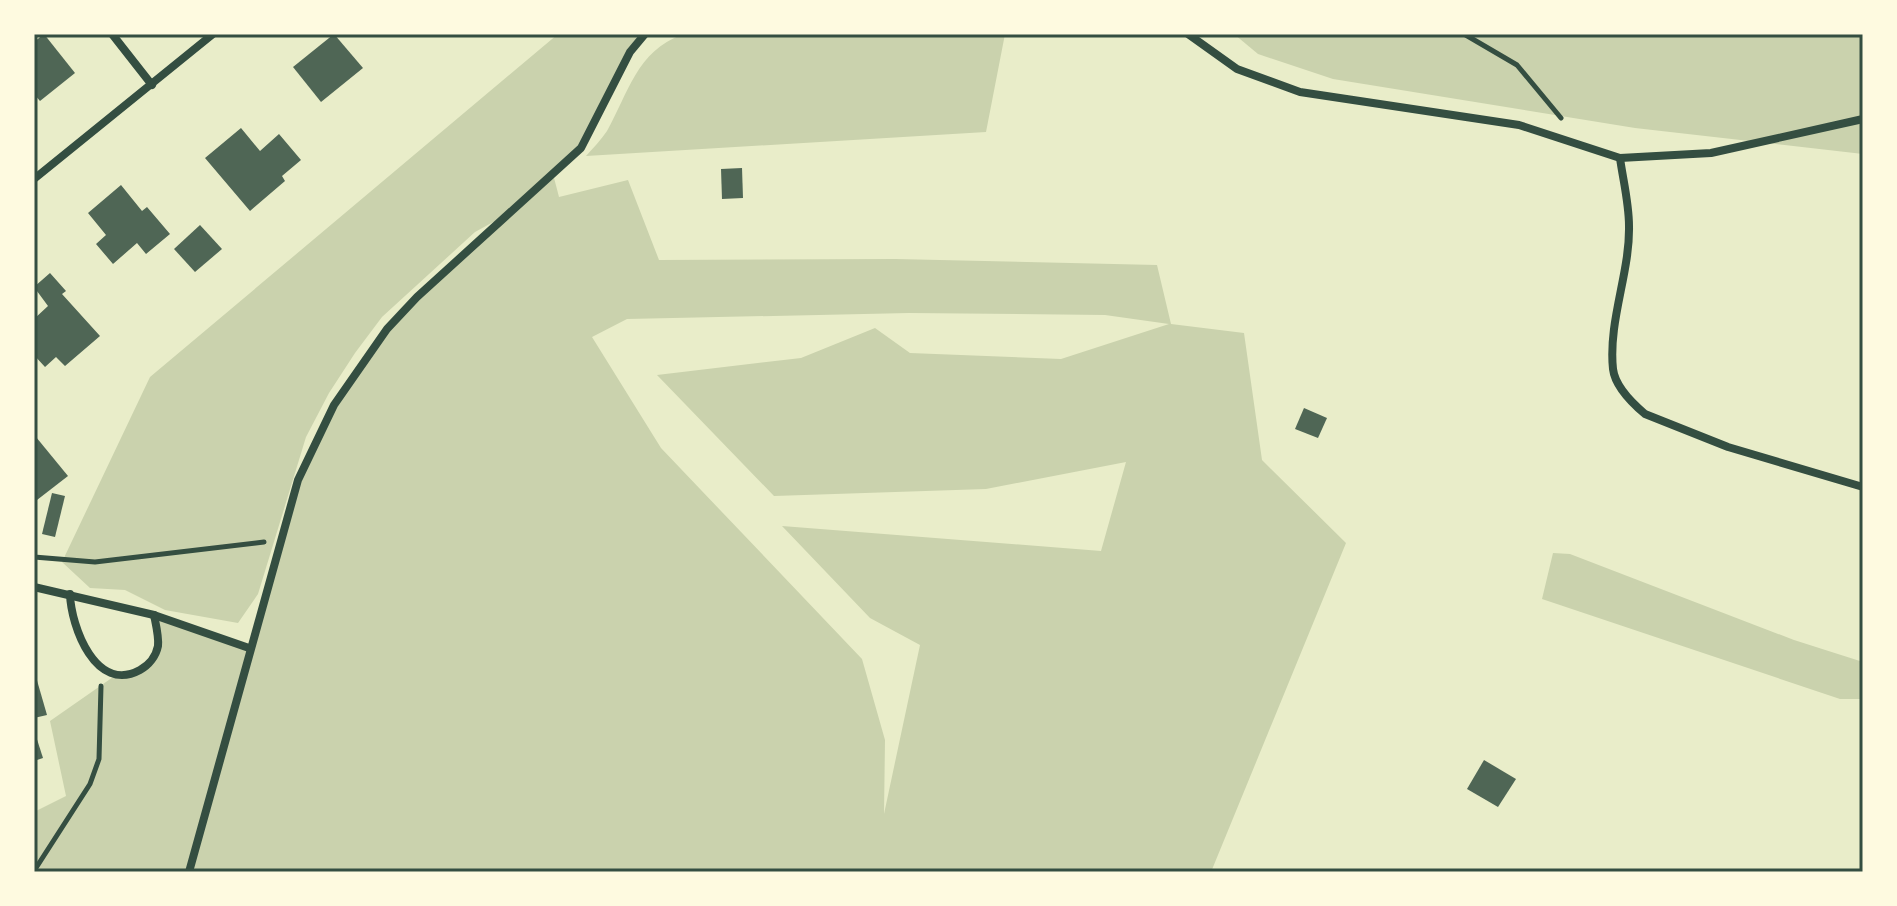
<svg xmlns="http://www.w3.org/2000/svg" width="1897" height="906" font-family="Spectral,serif">
	<rect width="100%" height="100%" fill="#e9edc9"/>
	<g fill="#cad2ad" fill-rule="evenodd">
		<path d="M558,34H645L630,52L588,138L553,174L559,197L628,180L659,260L895,259L1157,265L1171,324L1244,333L1262,460L1346,543L1211,872H34V812L66,796L50,721L116,675L136,673L156,653L154,615L249,648L298,480L334,405L387,329L506,215L475,232L382,317L355,353L329,393L306,437L258,594L238,623L165,610L125,590L90,588L62,562L150,377ZM909,313L1105,315L1169,324L1061,359L910,353L875,328L801,358L657,375L774,496L986,489L1126,462L1101,551L782,526L870,618L920,645L884,814L885,740L862,659L661,448L592,337L627,319Z"/>
		<path d="M683,34H1005L986,132L586,156C593,148 601,140 607,131C629,92 636,52 683,34Z"/>
		<path d="M1234,34H1863V154L1635,128L1333,79L1258,54Z"/>
		<path d="M1553,553L1570,554L1794,640L1863,662V699H1840L1542,599Z"/>
	</g>
	<g fill="#4f6655">
		<path d="M44,34L75,73L40,101L34,94V42Z"/>
		<path d="M334,34L363,68L321,102L293,67Z"/>
		<path d="M241,128L260,151L279,134L301,160L282,176L285,181L250,211L205,158Z"/>
		<path d="M742,168L743,198L722,199L721,169Z"/>
		<path d="M121,185L142,211L147,207L170,234L146,254L137,243L113,264L96,244L106,235L88,213Z"/>
		<path d="M200,225L222,249L195,272L174,249Z"/>
		<path d="M50,273L66,291L62,294L100,336L65,366L56,357L45,367L34,355V319L48,306L34,287Z"/>
		<path d="M1304,408L1327,418L1318,438L1295,429Z"/>
		<path d="M36,437L68,476L37,500L34,497V439Z"/>
		<path d="M52,493L65,496L55,537L42,534Z"/>
		<path d="M34,670L47,715L34,718Z"/>
		<path d="M34,730L43,758L34,761Z"/>
		<path d="M1484,760L1516,779L1498,807L1467,789Z"/>
	</g>
	<g fill="none" stroke-linecap="round" stroke-linejoin="round">
		<g stroke="#344e41" stroke-width="5">
			<path d="M1464,34L1517,65L1561,118"/>
			<path d="M34,557L95,562L264,542"/>
			<path d="M34,871L90,784L99,759L101,686"/>
		</g>
		<g stroke="#344e41" stroke-width="8">
			<path d="M112,34L152,85"/>
			<path d="M1188,34L1237,69L1300,92L1519,125L1620,158L1711,153L1863,119"/>
			<path d="M1620,158C1623,180 1629,203 1629,226C1630,273 1608,321 1613,369C1615,386 1632,403 1645,414L1728,447L1863,487"/>
			<path d="M34,179L213,34"/>
			<path d="M34,587L154,615L249,648"/>
			<path d="M70,594C71,627 96,694 140,670C149,665 156,656 158,646C159,637 156,625 154,615"/>
			<path d="M189,872L298,480L334,405L387,329L417,297L581,148L630,52L645,34"/>
		</g>
	</g>
	<rect width="1897" height="906" fill="none" stroke="#fefae0" stroke-width="72"/>
	<rect x="36" y="36" width="1825" height="834" fill="none" stroke="#344e41" stroke-width="3"/>
</svg>
